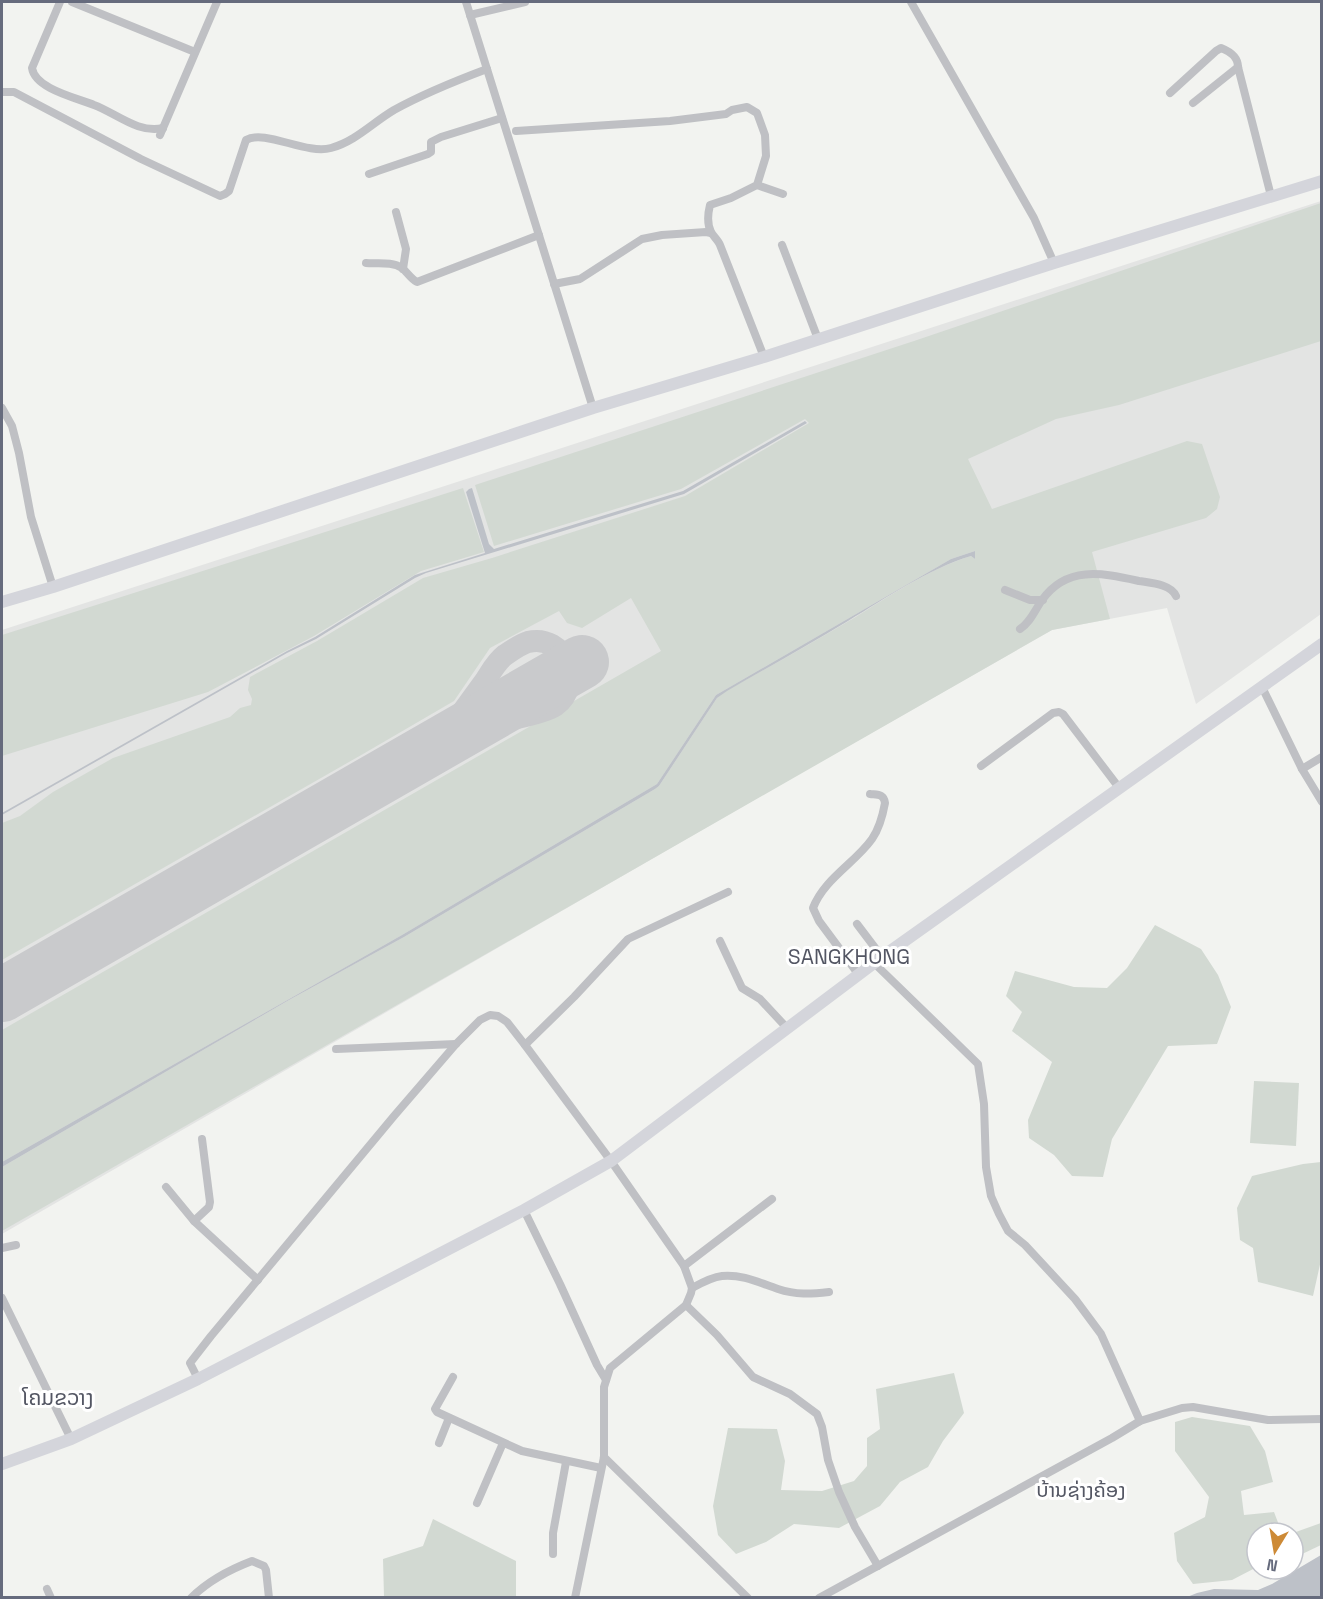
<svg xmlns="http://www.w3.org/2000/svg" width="1323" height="1599" font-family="'Space Grotesk','Noto Sans Lao',sans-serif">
	<rect width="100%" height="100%" fill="#f2f3f0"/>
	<path fill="#e3e4e3" d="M1321,201V614L1196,704L1167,608L1052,630L780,785L2,1234V630Z"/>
	<g fill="#d2d9d2">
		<path d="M1321,203V341L1119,405L1056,419L968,459L992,509L1187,441L1202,444L1220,497L1217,509L1206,518L1092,552L1110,619L1052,630L2,1231V1167L289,1000L404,937L655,789L659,786L717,698L727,690C770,667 812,643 854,618C891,595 929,569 971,556L975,559V551L951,559L716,695L657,784L402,935L2,1162V1030L661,651L631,598L582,628L567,623L559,611L490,648L454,701L363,754L2,960V823L20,816L53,792L113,758L230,717L240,708L251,705L252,699L248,690L250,677L317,641L423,578L492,558L685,496L809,423L805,419L681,489L494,546L475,485L914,341Z"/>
		<path d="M463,488L484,552L421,571L314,636L208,692L2,756V635Z"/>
		<path d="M1155,925L1201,949L1218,975L1231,1007L1217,1044L1168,1046L1112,1139L1103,1177L1072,1176L1054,1155L1029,1138L1028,1120L1052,1062L1012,1031L1022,1012L1006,996L1015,971L1074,987L1107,988L1127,968Z"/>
		<path d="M1254,1081L1299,1083L1296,1146L1250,1143Z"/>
		<path d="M1321,1162V1260L1313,1296L1258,1282L1253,1248L1240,1240L1237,1208L1252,1176L1303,1164Z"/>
		<path d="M954,1373L964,1413L943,1441L928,1467L900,1482L880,1506L839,1528L794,1524L766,1542L736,1554L718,1535L713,1506L728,1428L777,1429L785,1461L781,1490L822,1491L854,1481L867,1466V1438L880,1429L876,1389Z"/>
		<path d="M1192,1417L1250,1426L1265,1451L1273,1482L1241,1491L1244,1515L1274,1512L1282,1533H1257V1567L1232,1580L1193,1584L1177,1561L1174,1533L1205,1517L1209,1497L1175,1451V1422Z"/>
		<path d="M433,1519L516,1561V1597H384L383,1559L423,1546Z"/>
		<path d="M1321,1523V1545L1298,1556L1293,1540V1533Z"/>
	</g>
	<g fill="#bdc1c8">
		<path d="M805,421L807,423L684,494L426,573L415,578L316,639L287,653L2,815V813L287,651L315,637L415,575L485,553L466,492L469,489L472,488L489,544L494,549L683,491Z"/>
		<path d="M975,551V559L971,556C928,569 886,598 848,621C808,645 767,668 727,691L717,698L659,786L655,789L404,937L289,1000L2,1167V1162L402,935L657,784L716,695L951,559Z"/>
		<path d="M1321,1555V1597H1187L1197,1593L1214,1589L1258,1590L1272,1584Z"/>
	</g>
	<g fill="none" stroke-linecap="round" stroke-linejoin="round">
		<path stroke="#c9cacc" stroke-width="22" d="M422,754L434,748L445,736C458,718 472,699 485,681C491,672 496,662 505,655C511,651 521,644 528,642C565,633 585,684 555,706C543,715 484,725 467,728"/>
		<path stroke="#c9cacc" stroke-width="54" d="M2,995L582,662"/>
		<g stroke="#bfc0c4" stroke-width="8">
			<path d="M60,2L32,68C35,89 77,98 94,105C116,113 138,134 163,128"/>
			<path d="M72,2L195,52"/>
			<path d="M466,2L593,408"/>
			<path d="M911,2L1034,218L1054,263"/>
			<path d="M470,15L525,2"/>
			<path d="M2,92H14L141,159L220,196L225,194L229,191L246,140C265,129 306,155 331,148C356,141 372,123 394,110C423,94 455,81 487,69"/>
			<path d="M1170,93L1216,51L1221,48C1231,52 1238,57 1238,67L1271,196"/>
			<path d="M1193,103L1238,67"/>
			<path d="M516,131L670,121L726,114L732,110L747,107L757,113L765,135L766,156L757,185L731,198L710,205C708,213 707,224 711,232C713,236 718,240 720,245L764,357"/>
			<path d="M160,135L217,2"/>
			<path d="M369,174L428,154L431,152V142L441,137L502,118"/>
			<path d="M757,185L783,194"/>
			<path d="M396,212L406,249L403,269"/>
			<path d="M782,245L818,339"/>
			<path d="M366,263C377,264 392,261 402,268C408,273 411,279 417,282L539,235"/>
			<path d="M554,284L580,279L642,239L662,235L706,232L711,233"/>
			<path d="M2,408L12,426L19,453L31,517L53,587"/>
			<path d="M1005,590L1030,600H1043"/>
			<path d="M1020,629C1030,623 1035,610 1042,600C1067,565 1102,573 1139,581C1151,583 1171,584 1176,596"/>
			<path d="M1262,687L1302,769L1322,802"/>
			<path d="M981,766L1053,713L1059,712L1063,714L1120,789"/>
			<path d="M1302,769L1322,757"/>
			<path d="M857,924L882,957"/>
			<path d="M720,941L742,988L760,999L787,1028"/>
			<path d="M874,963L978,1064L984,1104L986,1167L991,1196L999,1214L1008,1231L1025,1245L1075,1299L1101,1334L1140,1421"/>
			<path d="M859,975L819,921L813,908C824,879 855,863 872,839C879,829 883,814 885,803C884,794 878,795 870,794"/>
			<path d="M525,1045L574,997L628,939L728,892"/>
			<path d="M336,1049L456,1044"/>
			<path d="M166,1187L194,1221L258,1280"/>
			<path d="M524,1210L560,1284L597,1365L606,1380"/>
			<path d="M194,1221L209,1207L210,1202L202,1139"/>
			<path d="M2,1248L16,1245"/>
			<path d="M684,1266L772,1199"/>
			<path d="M692,1288C701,1283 712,1277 722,1276C742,1274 760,1283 778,1289C796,1295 811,1294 829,1292"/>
			<path d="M2,1298L71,1439"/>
			<path d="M686,1305L717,1335L753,1377L790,1394L817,1414L822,1427L828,1460L839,1492L855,1527L878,1566"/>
			<path d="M453,1377L435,1409L437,1412L522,1451L601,1468"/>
			<path d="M198,1379L190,1363L211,1336L394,1116L456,1044L480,1020L490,1015L498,1016L507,1022L525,1045L611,1161L684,1266L692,1288L691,1293L686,1305L610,1368L604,1387V1457L575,1598"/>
			<path d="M439,1443L449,1418"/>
			<path d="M604,1457L748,1598"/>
			<path d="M477,1503L503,1443"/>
			<path d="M553,1554V1533L566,1462"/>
			<path d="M47,1589L51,1598"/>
			<path d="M191,1598C207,1582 231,1569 252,1561L264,1566L266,1570L269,1598"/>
			<path d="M819,1598L1112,1438L1140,1421L1182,1408L1193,1407L1268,1420L1322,1419"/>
		</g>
		<g stroke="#d4d5db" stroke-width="12">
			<path d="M2,602L53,587L593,408L764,357L1054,263L1322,181"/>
			<path d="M2,1464L71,1439L198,1379L524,1210L611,1161L882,957L1322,644"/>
		</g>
	</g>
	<g text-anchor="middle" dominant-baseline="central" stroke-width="6" stroke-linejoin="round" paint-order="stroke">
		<g font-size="20" fill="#535663" stroke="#fff">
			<text x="1081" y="1490">ບ້ານຊ່າງຄ້ອງ</text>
		</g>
		<g font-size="21" fill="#535663" stroke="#fff">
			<text x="849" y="956">SANGKHONG</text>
			<text x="58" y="1397">ໂຄມຂວາງ</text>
		</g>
	</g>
	<rect width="1323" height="1599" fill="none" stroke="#666b7d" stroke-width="6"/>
	<g transform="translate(1275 1551) rotate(191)"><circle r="28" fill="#ffffff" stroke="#c2c4cb" stroke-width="1.5"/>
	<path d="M0-4.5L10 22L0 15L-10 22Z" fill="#cd8a36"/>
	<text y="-9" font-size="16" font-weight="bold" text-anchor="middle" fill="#666b7d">N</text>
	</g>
</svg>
